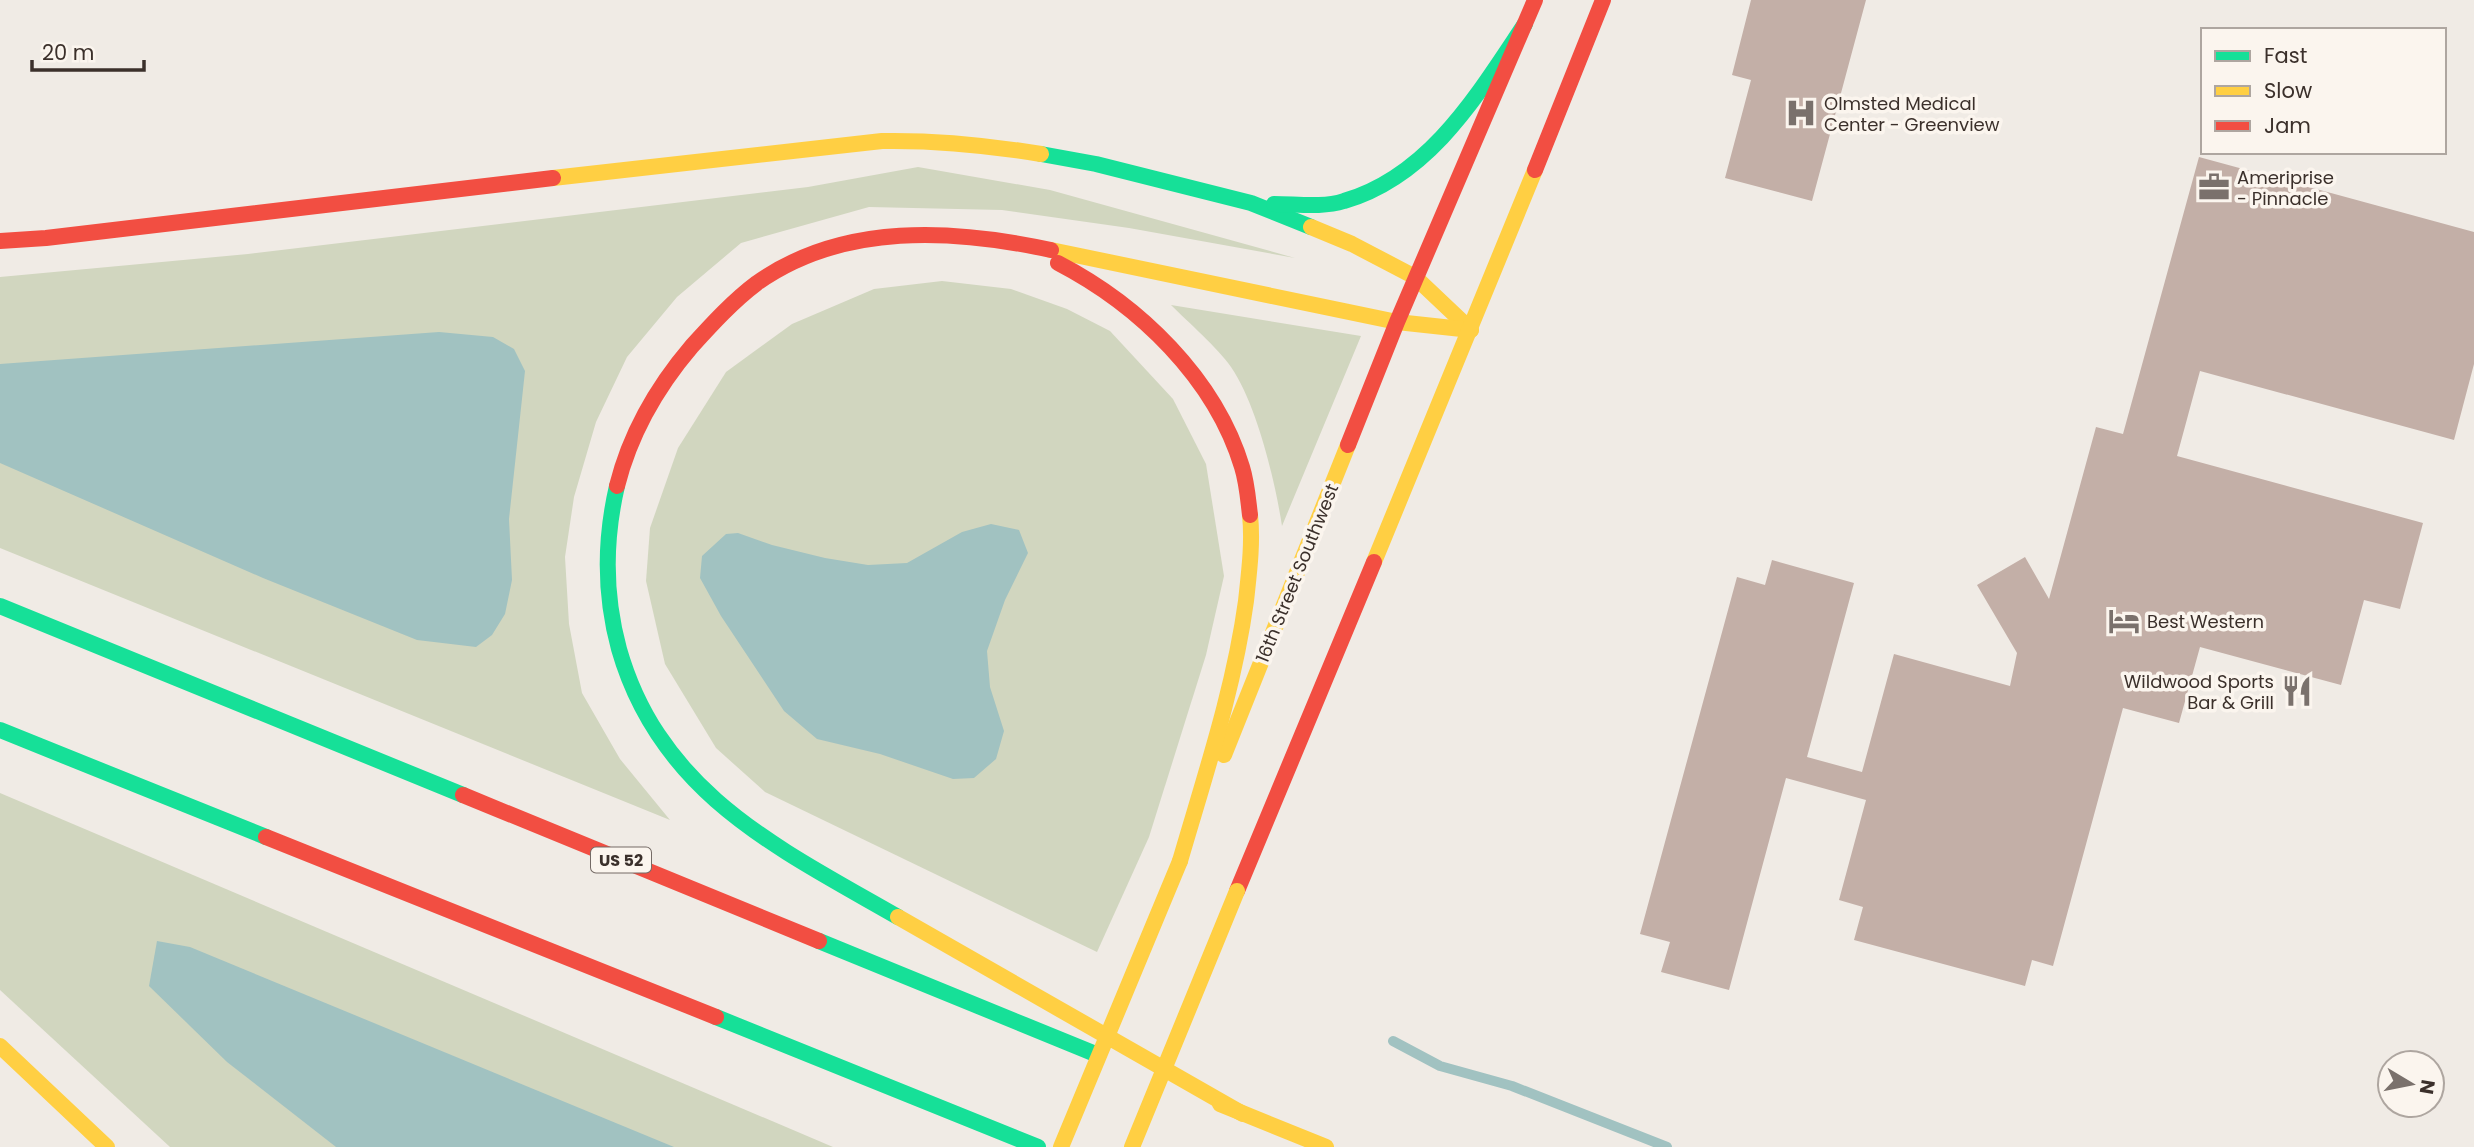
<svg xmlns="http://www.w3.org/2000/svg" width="2474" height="1147" font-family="Poppins,sans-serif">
	<rect width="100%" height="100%" fill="#f0ebe5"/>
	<g fill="#d1d6bf">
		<path d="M918,167L1050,190L1295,258L1129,228L1002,210L869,207L741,243L677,297L627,357L596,422L574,497L565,557L569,624L582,693L620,759L670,820L0,548V277L248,254L808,187Z"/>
		<path d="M942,281L1011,289L1067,309L1110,331L1173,399L1206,464L1224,576L1206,655L1149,837L1097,952L765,792L716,748L665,664L646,581L650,528L678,448L726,372L792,324L874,289Z"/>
		<path d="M1171,305L1361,336L1282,526C1275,481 1257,405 1231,367C1218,348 1188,322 1171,305Z"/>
		<path d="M0,793L833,1147H170L0,990Z"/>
	</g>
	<g fill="#a1c2c1">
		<path d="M439,332L493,337L514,349L525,371L509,519L512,580L505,614L492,635L476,647L417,640L263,578L0,463V364Z"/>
		<path d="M991,524L1019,530L1028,553L1005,600L987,651L990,687L1004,731L996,759L974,778L953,779L880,754L817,739L784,711L721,616L700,578L702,556L726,534L738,533L772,545L825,558L868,565L907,563L962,532Z"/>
		<path d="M157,941L190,947L674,1147H336L227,1062L149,986Z"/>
	</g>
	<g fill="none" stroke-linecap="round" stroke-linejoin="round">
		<path stroke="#a1c2c1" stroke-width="10" d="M1393,1041L1440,1066L1512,1086L1667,1147"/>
	</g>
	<g fill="#c3afa7">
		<path d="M1751,0H1866L1812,201L1725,178L1751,80L1732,75Z"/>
		<path d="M2199,157L2474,232V364L2454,440L2200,371L2177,456L2423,523L2400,609L2364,600L2341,685L2200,647L2179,723L2123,708L2053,966L2032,960L2025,986L1854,940L1863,907L1839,900L1866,800L1786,778L1729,990L1661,972L1670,942L1640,934L1737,577L1765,585L1772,560L1854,583L1807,757L1862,772L1894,654L2010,686L2017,653L1977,585L2025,557L2049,599L2096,427L2123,434Z"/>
	</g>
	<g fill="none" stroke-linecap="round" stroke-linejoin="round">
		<g stroke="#16e098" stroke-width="16">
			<path d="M1041,154L1096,164L1251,203L1311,227"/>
			<path d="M1274,204C1297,204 1322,208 1344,201C1430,176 1478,94 1525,24"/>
			<path d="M617,486C604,542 604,594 619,649C660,793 778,848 898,917"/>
			<path d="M0,606L463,795"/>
			<path d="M0,730L266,837"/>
			<path d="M819,941L1093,1053"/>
			<path d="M716,1017L1038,1147"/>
		</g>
		<g stroke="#ffcf43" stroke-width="16">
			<path d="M553,178L882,141C938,140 986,145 1041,154"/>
			<path d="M1311,227L1352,244L1415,277L1471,330"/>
			<path d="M1051,250L1397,322L1471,330"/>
			<path d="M1374,562L1535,170"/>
			<path d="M1224,755L1348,445"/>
			<path d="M1180,861C1205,775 1234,689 1246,601C1249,573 1253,543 1250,515"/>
			<path d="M898,917L1243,1114"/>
			<path d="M0,1046L107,1147"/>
			<path d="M1220,1104L1326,1147"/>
		</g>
		<g stroke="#f24e42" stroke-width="16">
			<path d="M1535,170L1603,0"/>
			<path d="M0,241L46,238L553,178"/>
			<path d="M1058,263C1139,305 1215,378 1242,467C1247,483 1248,499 1250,515"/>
			<path d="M1348,445L1397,322L1535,0"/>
			<path d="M617,486C630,434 657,387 692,346C712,324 733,301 757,283C843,222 954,229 1051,250"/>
			<path d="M463,795L819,941"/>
			<path d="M266,837L716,1017"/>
			<path d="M1237,891L1374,562"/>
		</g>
		<g stroke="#ffcf43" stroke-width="16">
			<path d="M1061,1147L1180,861"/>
			<path d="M1132,1147L1237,891"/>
		</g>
	</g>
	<defs>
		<symbol id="hospital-bare" viewBox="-9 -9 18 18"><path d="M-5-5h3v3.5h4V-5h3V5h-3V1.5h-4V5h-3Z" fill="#7a716c" stroke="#fbf5ee" stroke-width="2.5" paint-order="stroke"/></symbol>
		<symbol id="office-bare" viewBox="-9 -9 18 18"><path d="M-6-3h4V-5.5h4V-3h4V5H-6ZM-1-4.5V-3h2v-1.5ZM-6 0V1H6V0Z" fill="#7a716c" stroke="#fbf5ee" stroke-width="2.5" paint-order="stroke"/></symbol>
		<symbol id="hotel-bare" viewBox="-9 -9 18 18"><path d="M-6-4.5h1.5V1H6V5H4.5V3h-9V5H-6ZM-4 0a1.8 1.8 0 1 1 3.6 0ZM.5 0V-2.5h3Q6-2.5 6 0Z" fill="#7a716c" stroke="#fbf5ee" stroke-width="2.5" paint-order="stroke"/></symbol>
		<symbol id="restaurant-bare" viewBox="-9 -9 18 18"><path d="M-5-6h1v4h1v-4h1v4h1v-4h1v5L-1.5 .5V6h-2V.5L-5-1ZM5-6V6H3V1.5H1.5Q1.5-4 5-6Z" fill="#7a716c" stroke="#fbf5ee" stroke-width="2.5" paint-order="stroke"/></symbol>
	</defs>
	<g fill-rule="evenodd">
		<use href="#hospital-bare" x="1779" y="91" width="44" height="44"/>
		<use href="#office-bare" x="2192" y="165" width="44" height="44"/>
		<use href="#hotel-bare" x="2102" y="599" width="44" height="44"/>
		<use href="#restaurant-bare" x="2275" y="669" width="44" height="44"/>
	</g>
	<g text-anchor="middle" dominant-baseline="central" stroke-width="7" stroke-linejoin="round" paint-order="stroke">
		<rect fill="#fbf5ee" stroke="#756b66" stroke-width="2" x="591" y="847.5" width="60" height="25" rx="5"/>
		<g font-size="16" font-weight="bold" fill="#3b302b">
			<text x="621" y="860">US 52</text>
		</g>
		<g font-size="18" fill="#3b302b" stroke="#fbf5ee" text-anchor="start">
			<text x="1824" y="103">Olmsted Medical<tspan x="1824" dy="21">Center - Greenview</tspan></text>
			<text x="2237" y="177">Ameriprise<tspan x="2237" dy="21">- Pinnacle</tspan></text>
			<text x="2147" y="621">Best Western</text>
			<text x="2274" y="681" text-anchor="end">Wildwood Sports<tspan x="2274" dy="21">Bar &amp; Grill</tspan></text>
		</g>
		<g font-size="18" fill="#3b302b" stroke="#fbf5ee">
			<text transform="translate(1297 573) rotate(-68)">16th Street Southwest</text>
		</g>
	</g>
	<rect x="2201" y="28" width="245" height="126" fill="#fbf5ee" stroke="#aea6a0" stroke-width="2"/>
	<rect x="2215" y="51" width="35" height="10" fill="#16e098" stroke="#aea6a0" stroke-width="2"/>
	<text x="2264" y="63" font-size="21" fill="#3b302b">Fast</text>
	<rect x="2215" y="86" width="35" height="10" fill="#ffcf43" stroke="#aea6a0" stroke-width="2"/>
	<text x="2264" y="98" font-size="21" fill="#3b302b">Slow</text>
	<rect x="2215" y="121" width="35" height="10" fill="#f24e42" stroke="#aea6a0" stroke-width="2"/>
	<text x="2264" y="133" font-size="21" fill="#3b302b">Jam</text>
	<g transform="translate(2411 1084) rotate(100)"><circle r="33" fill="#fbf5ee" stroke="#aea6a0" stroke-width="2"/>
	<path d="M0-5L12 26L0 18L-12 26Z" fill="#7a716c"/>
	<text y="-10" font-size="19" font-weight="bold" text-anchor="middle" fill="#3b302b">N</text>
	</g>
	<path d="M32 60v10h112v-10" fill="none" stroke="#3b302b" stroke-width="3.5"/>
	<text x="42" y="60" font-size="21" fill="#3b302b" stroke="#fbf5ee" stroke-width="5" paint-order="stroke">20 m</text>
</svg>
